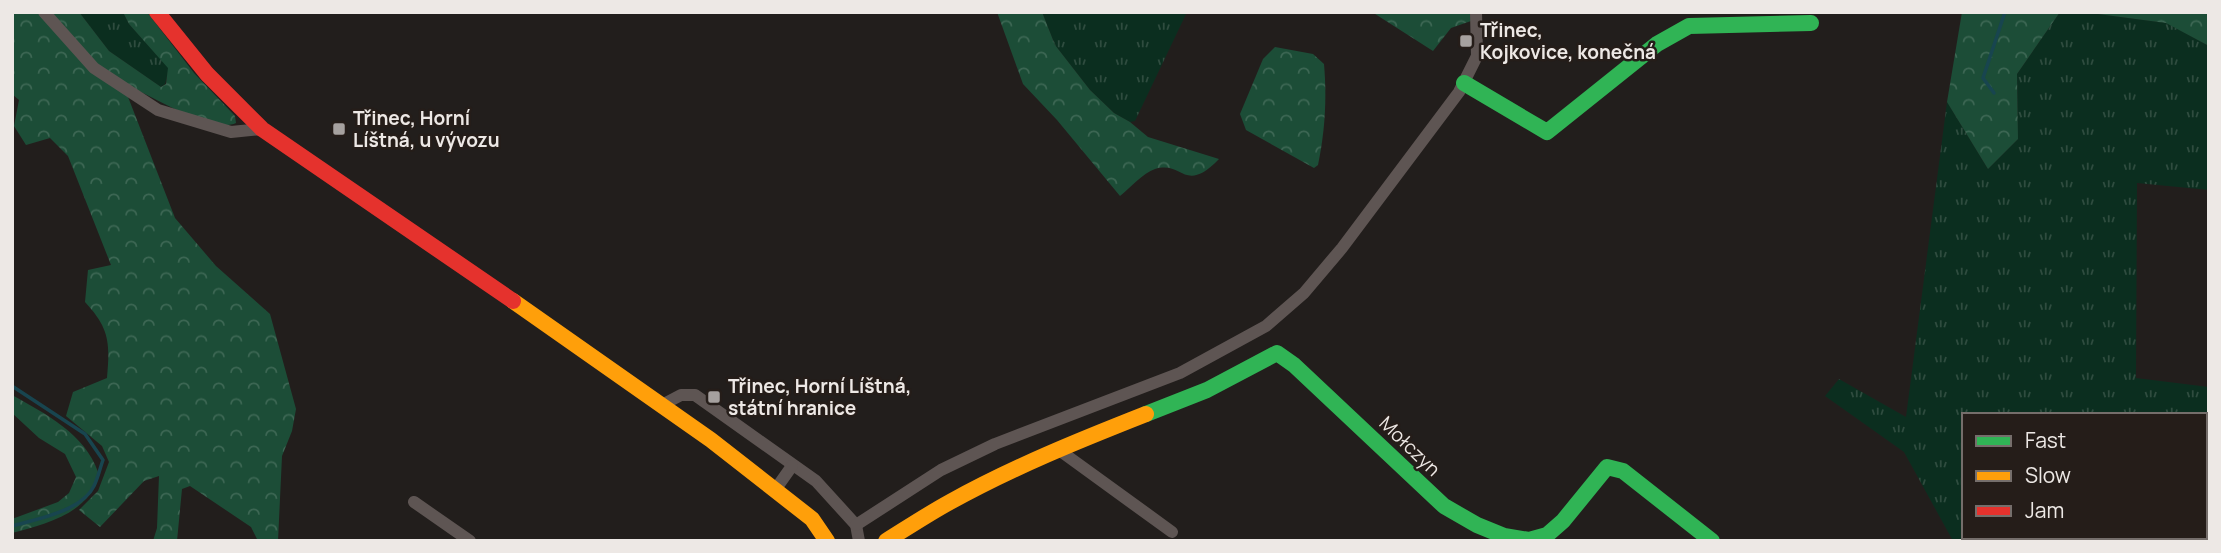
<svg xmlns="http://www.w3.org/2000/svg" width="2221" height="553" font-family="Manrope,sans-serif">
	<defs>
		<pattern id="grass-tufts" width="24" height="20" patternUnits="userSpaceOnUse" patternTransform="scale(1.75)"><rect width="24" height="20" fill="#0b2e1f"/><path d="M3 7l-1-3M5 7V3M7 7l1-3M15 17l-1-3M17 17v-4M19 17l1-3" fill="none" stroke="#2f4c3f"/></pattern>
		<pattern id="forest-crowns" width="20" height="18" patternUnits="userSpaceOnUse" patternTransform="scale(1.75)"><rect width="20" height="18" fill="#1c4d37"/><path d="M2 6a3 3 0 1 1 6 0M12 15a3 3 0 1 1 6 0" fill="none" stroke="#3d6754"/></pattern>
	</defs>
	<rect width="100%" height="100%" fill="#221e1c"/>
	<g fill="url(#grass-tufts)">
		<path d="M79,12H123L129,24L169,68L165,84L161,87L109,51Z"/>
		<path d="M1042,12H1187L1135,121L1130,122L1114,113L1090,90L1055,45Z"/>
		<path d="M2060,12H2083L2167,23L2209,46V190L2137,183L2136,378L2209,387V471H2205V415H1964V537H2185L2186,541H1953L1904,452L1825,396L1839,379L1906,417L1947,102L1988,169L2018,139L2017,74Z"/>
	</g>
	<g fill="url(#forest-crowns)">
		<path d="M12,12H79L109,51L161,87L166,84L168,68L129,24L123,12H147L194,73L235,116L236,123C211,135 149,93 123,84L175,218L216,266L270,314L296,409L292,431L282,456L278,541H258L251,527L190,486L182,489L177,541H153L157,528L159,476L144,481L100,527L79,510L98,491L109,462L102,446L66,416L73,392L107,378C110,343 110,329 85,302L88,270L111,265L68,156L50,138L26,145L14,126L19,100L12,94Z"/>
		<path d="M997,12H1042L1055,45L1090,90L1114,113L1130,122L1148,137L1219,159C1184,195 1183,160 1155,169C1143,173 1130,188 1120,196L1057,120L1023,84Z"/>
		<path d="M1372,12H1470L1471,21L1451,28L1433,51Z"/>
		<path d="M1962,12H2060L2017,74L2018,139L1988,169L1947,102Z"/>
		<path d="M2083,12H2209V46L2166,23Z"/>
		<path d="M1275,47L1313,54L1324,64C1327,99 1325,131 1318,165L1314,168L1246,130L1240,114L1263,59Z"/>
		<path d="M12,395C46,414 85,434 98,472C93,513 45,524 12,533V519L58,502L69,493L76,477L65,454L39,438L12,413Z"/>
	</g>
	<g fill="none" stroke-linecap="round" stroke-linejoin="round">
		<g stroke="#18454f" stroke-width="3.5">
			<path d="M1994,93L1983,78L2005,12"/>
			<path d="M12,386L85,434L103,460C100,468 98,478 94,486C82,511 37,519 12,526"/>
		</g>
		<g stroke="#5e5553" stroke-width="12">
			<path d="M44,12L94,68L158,110L231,132L262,129"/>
			<path d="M662,405L681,395H695L816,481L856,525L859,541"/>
			<path d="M1059,450L1172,532"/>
			<path d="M2205,466H2209"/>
			<path d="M775,490L792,466"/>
			<path d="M414,502L470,541"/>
			<path d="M856,525L941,470L995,444L1180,373L1266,326L1304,293L1342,248L1459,92L1477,56L1476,12"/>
			<path d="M2034,537L2035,541"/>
		</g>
		<g stroke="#30b455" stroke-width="16">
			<path d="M1464,83L1547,132L1657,44L1689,26L1811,23"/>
			<path d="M1146,414L1207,390L1277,353L1294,365L1444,506L1477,525L1504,536L1529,540L1547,535L1563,521L1607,467L1623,471L1712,541"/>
		</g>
		<g stroke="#ff9f0a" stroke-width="16">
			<path d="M513,301L711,440L812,519L827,541"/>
			<path d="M886,541C907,528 928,514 950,502C1013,467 1080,440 1146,414"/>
		</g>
		<path stroke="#e5322d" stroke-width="16" d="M157,12L207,74L262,129L513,301"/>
	</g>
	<g fill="#a6a19f" stroke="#251d19" stroke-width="2.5">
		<rect x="1459" y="34" width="14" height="14" rx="3.5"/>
		<rect x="332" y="122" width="14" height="14" rx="3.5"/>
		<rect x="707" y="390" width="14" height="14" rx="3.5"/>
	</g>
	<g text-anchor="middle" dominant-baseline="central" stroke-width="5" stroke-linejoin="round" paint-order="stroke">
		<g font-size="19" font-weight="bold" fill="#ede8e5" stroke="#251d19" text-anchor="start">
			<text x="1480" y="30">Třinec,<tspan x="1480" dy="22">Kojkovice, konečná</tspan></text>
			<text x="353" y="118">Třinec, Horní<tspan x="353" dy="22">Líštná, u vývozu</tspan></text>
			<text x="728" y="386">Třinec, Horní Líštná,<tspan x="728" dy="22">státní hranice</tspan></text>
		</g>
		<g font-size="19" fill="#ede8e5" stroke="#251d19">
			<text transform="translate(1410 446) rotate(44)">Mołczyn</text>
		</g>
	</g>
	<rect width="2221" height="553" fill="none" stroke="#ede8e5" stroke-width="28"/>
	<rect x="1962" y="413" width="245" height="126" fill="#251d19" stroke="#756e6b" stroke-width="2"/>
	<rect x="1976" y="436" width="35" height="10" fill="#30b455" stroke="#756e6b" stroke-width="2"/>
	<text x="2025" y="448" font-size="21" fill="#ede8e5">Fast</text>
	<rect x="1976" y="471" width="35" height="10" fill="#ff9f0a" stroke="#756e6b" stroke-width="2"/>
	<text x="2025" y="483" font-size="21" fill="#ede8e5">Slow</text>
	<rect x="1976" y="506" width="35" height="10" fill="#e5322d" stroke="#756e6b" stroke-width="2"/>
	<text x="2025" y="518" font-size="21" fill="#ede8e5">Jam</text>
</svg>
